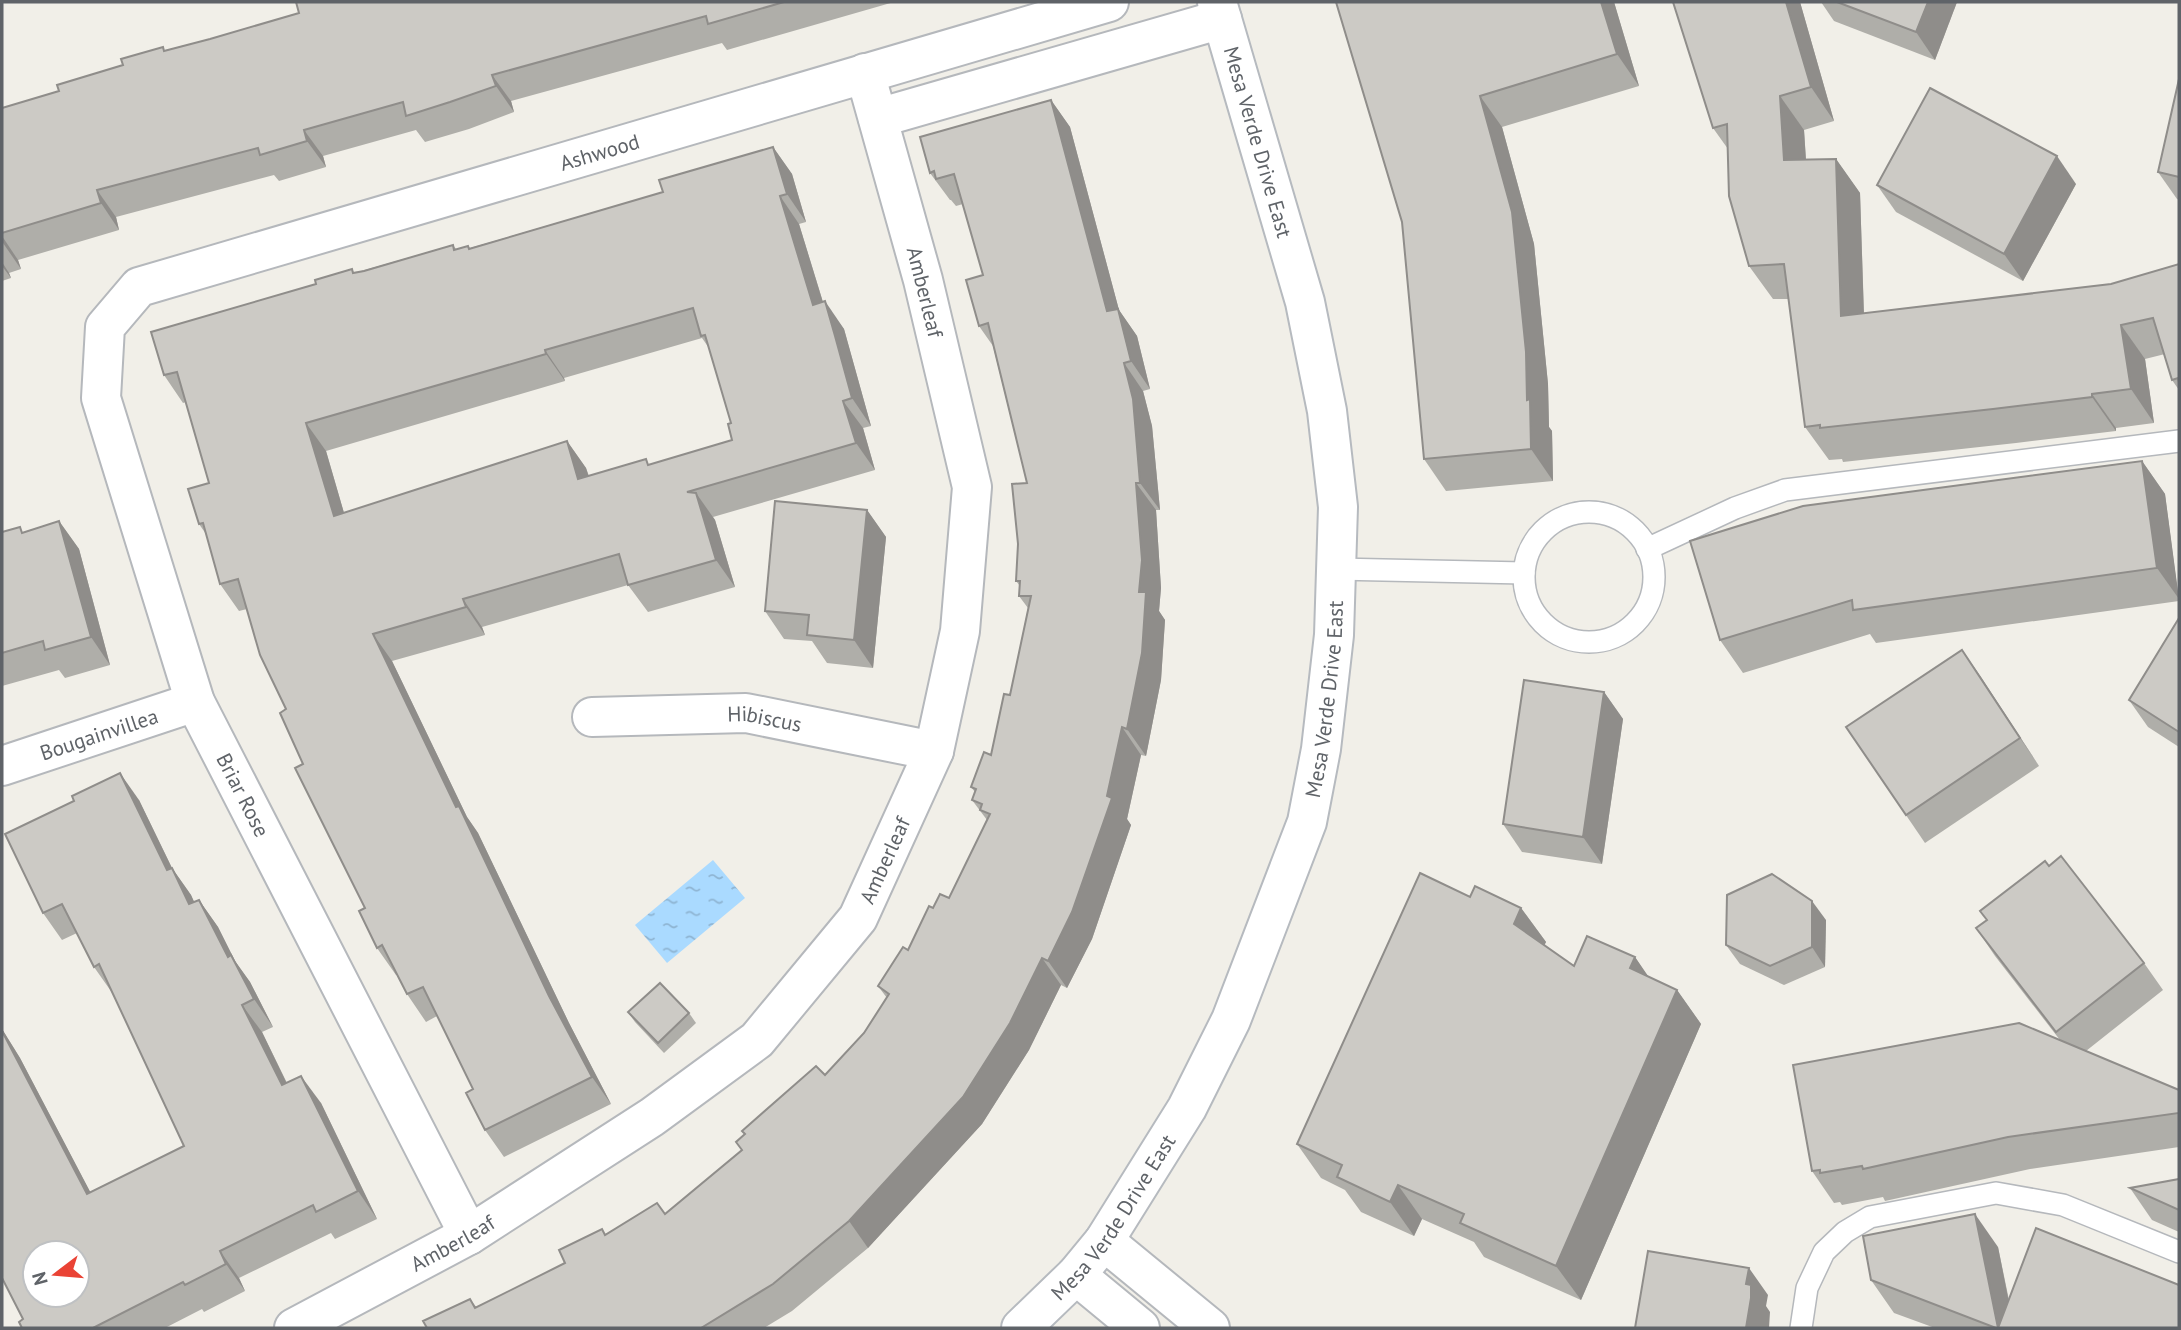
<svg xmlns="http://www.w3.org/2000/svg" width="2181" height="1330" font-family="'PT Sans',sans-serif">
	<defs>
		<pattern id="water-ripples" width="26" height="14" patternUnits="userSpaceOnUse" patternTransform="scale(1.75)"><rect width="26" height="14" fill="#aadaff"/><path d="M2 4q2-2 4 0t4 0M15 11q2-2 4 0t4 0" fill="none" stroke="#8eb4d2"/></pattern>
	</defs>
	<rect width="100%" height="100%" fill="#f1efe8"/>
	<path fill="url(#water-ripples)" d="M713,860L745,898L667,963L635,925Z"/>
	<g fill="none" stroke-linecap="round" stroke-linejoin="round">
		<defs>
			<g id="lane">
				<circle cx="1589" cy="577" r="65"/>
				<path d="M1647,549L1735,508L1785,490L2179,441"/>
				<path d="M1336,569L1524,573"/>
				<path d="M1801,1328L1807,1288L1824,1252L1845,1232L1870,1217L1996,1193L2063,1205L2179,1252"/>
			</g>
			<g id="street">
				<path d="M878,118L1222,19"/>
				<path id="s1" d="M592,717L746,713L934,751"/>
				<path id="s2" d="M2,766L195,702"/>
				<path id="s3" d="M469,1235L195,702L101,398L105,327L139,287L1109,2"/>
				<path d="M1104,1241L1210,1328"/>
				<path d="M1076,1275L1140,1328"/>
				<path id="s4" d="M294,1328L469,1235L652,1117L757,1040L858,918L934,751L960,631L972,487L923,280L865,73"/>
			</g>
			<g id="secondary">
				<path id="s5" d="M1021,1328L1076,1275L1104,1241L1187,1108L1231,1020L1307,822L1321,749L1334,635L1338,507L1327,411L1305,302L1217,2"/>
			</g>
		</defs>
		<use href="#lane" stroke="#b5b8bc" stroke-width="24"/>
		<use href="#street" stroke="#b5b8bc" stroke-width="42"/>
		<use href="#secondary" stroke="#b6babf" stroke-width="42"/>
		<use href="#lane" stroke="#fff" stroke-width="21"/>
		<use href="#street" stroke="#fff" stroke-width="38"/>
		<use href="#secondary" stroke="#fff" stroke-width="38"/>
	</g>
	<g fill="#afaea9" fill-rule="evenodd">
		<path d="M296,2H894L727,50L722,43L511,101L514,112L469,129L425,142L416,130L323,156L326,167L279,181L274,175L116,217L119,230L18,260L21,269L9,273L11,278L2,281V108L59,91L166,50L210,39L299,13Z"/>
		<path d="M1336,2H1614L1639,86L1502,127L1534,244L1548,384L1549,427L1552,431L1553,481L1446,491L1424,459L1402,222Z"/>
		<path d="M1673,2H1800L1834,121L1804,130L1806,159H1836L1860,193L1864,313L2111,284L2179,264V390L2172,380L2165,354L2145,359L2154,423L2116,428V431L2016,443L1843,462L1842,459L1829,460L1805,427L1789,299H1773L1749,266L1728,149L1713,128Z"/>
		<path d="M1821,2H1957L1935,60L1834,21Z"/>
		<path d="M1051,100L1070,127L1119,310L1137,336L1150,389L1143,391L1152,426L1160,510H1156L1161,588L1159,611L1165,620L1161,680L1146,756L1141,755L1127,819L1131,825L1092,939L1067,988L1061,985L1029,1050L982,1124L868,1248L792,1311L764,1328H427L470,1299L477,1308L565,1263L605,1234L665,1214L742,1151L825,1075L864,1033L887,998L878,986L908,950L933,908L949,898L987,820L972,800L975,792L971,787L991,755L1010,695L1028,608L1019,596L1020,586L1016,581L1027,483L993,346L979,326L983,275L963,204L956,206L951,200H950L930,173Z"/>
		<path d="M773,147L792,174L806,222L799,224L823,302L844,329L871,426L863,428L875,470L713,517L715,520L735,587L648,612L628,585L482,627L485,635L392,661L467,817L478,833L569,1023L611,1104L504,1157L485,1130L473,1089L437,1016L426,1022L407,994L397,975H396L377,948L365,908L303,764L286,709L247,609L239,611L220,584L206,534L199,524L209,483L186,402L183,403L164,375L354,273L453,245L456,249L470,248L663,192ZM702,338L709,348L731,423L732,440L650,465L589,476L586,468L567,441L344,513L326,451L565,381L564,378Z"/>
		<path d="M2158,172L2179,177V200L2177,199Z"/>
		<path d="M2076,184L2023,281L1896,212L1877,185Z"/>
		<path d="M2142,461L2165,494L2179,601L1876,643L1870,634L1743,673L1720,640Z"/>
		<path d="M867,510L886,537L873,668L827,663L812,641L784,639L765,611Z"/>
		<path d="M59,521L79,549L110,665L65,678L59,670L2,686V532H24Z"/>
		<path d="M2179,618V747L2148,727L2129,700Z"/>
		<path d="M1962,650L2039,766L1925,843L1846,727Z"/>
		<path d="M1604,692L1623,719L1602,864L1522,852L1503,824Z"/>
		<path d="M139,800L172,868L191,895L194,902L199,900L218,927L235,961L250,982L273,1027L262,1032L287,1083L321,1103L377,1219L335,1239L331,1233L239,1278L245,1291L204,1312L202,1309L165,1328H22L23,1319L2,1278V1029L20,1058L90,1192L184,1146L113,994L94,967L77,933L62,940L43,913Z"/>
		<path d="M1470,897L1521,908L1546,942L1544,945L1574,966L1635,957L1648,977L1677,990L1701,1024L1581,1300L1484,1257L1474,1242L1422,1219L1414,1236L1361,1212L1345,1190L1321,1178L1297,1144Z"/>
		<path d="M1826,920L1825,967L1784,985L1740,964L1726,945Z"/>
		<path d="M1976,928L2144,963L2163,990L2086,1051L2179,1090V1147L2030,1169L1885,1201L1883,1197L1842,1205L1840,1202L1834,1203L1812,1171L2060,1040L1995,956Z"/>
		<path d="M628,1012L689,1013L696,1023L664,1053L635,1022Z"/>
		<path d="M2179,1179V1232L2152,1220L2130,1188Z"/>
		<path d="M1998,1247L2009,1300L2179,1328H1935L1894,1313L1871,1280Z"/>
	</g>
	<g fill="#8f8d8a">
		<path d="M1601,2H1614L1639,86L1617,54Z"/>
		<path d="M1786,2H1800L1834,121L1811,87Z"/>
		<path d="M1928,2H1957L1935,60L1916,32Z"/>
		<path d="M492,75L511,101L514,112L496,86Z"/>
		<path d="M1480,96L1502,127L1534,244L1548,384L1549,427L1552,431L1553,481L1531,449L1527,400Z"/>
		<path d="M1780,96L1804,130L1808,194L1784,160Z"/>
		<path d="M1051,100L1070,127L1119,310L1137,336L1150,389L1131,361L1107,311Z"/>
		<path d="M304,130L323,156L326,167L307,141Z"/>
		<path d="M773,147L792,174L806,222L787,194Z"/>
		<path d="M2057,156L2076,184L2023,281L2004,254Z"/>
		<path d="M1836,159L1860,193L1865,350L1841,316Z"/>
		<path d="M97,190L116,217L119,230L101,203Z"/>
		<path d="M780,196L799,224L832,332L813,305Z"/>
		<path d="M2,236L18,260L21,269L3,243Z"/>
		<path d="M2,262L9,273L11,278L2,266Z"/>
		<path d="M825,301L844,329L871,426L852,398Z"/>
		<path d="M2121,325L2145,359L2154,423L2131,389Z"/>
		<path d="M545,350L564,378L565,381L546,354Z"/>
		<path d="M1124,363L1143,391L1152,426L1160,510L1140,483Z"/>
		<path d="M2092,394L2116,428V431L2092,397Z"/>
		<path d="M843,401L863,428L875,470L856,443Z"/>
		<path d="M306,423L326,451L353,544L334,516Z"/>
		<path d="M567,441L586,468L598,507L578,479Z"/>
		<path d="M2142,461L2165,494L2179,599L2157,568Z"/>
		<path d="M1136,483L1156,510L1161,588L1159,611L1165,620L1161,680L1146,756L1127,729L1139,592Z"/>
		<path d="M696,493L715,520L735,587L716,560Z"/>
		<path d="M867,510L886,537L873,668L854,640Z"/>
		<path d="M59,521L79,549L110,665L91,637Z"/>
		<path d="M463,599L482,627L485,635L466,607Z"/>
		<path d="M373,634L392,661L467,817L478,833L569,1023L611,1104L592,1077L549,996L456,807Z"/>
		<path d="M1962,650L1981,677L2039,766L2020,738Z"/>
		<path d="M1604,692L1623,719L1602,864L1583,837Z"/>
		<path d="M1122,727L1141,755L1127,819L1131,825L1092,939L1067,988L1048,961L1107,796Z"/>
		<path d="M120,773L139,800L186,897L167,870Z"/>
		<path d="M172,868L191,895L208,932L189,904Z"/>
		<path d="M199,900L218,927L235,961L250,982L273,1027L254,999L228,957Z"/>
		<path d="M1812,901L1826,920L1825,967L1812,947Z"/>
		<path d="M1521,908L1546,942L1538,958L1514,924Z"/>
		<path d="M1635,957L1659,992L1630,968Z"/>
		<path d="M1042,958L1061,985L1029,1050L982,1124L868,1248L849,1221Z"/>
		<path d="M1677,990L1701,1024L1581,1300L1556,1266Z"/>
		<path d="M242,1005L262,1032L301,1113L282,1085Z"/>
		<path d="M2,1029L20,1058L106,1222L87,1194L2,1039Z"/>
		<path d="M301,1076L321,1103L377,1219L358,1191Z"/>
		<path d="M1398,1185L1422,1219L1414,1236L1390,1202Z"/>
		<path d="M1975,1214L1998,1247L2014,1328H1998Z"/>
		<path d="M220,1251L239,1278L245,1291L226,1264Z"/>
		<path d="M1749,1268L1768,1295L1766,1306L1770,1312L1769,1328H1746V1284Z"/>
	</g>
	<g fill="#cccac5" stroke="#8f8d8a" stroke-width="2" fill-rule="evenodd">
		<path d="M296,2H784L708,24L706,16L492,75L496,86L450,102L406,116L403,102L304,130L307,141L260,155L258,148L97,190L101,203L2,233V108L59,91L57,85L123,65L121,59L163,47L164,51L210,39L299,13Z"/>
		<path d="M1336,2H1601L1617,54L1480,96L1512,212L1526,352L1527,400L1530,399L1531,449L1424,459L1402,222Z"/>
		<path d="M1673,2H1786L1811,87L1780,96L1784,160L1836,159L1841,316L2111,284L2179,264V382L2178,378L2172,380L2153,318L2121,325L2131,389L2092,394V397L1993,409L1820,428V425L1805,427L1784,264L1749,266L1729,196L1727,124L1713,128Z"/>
		<path d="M1837,2H1928L1916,32Z"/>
		<path d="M2179,79V177L2158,172Z"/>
		<path d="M1930,88L2057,156L2004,254L1877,185Z"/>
		<path d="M1051,100L1107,311L1118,309L1131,361L1124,363L1133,399L1140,483H1136L1142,560L1139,592H1146L1142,653L1127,729L1122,727L1107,796L1112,798L1072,912L1048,961L1042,958L1010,1023L963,1097L849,1221L773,1284L701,1328H427L423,1321L470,1299L475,1308L565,1263L559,1250L602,1229L605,1235L657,1203L665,1214L742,1150L736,1142L745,1134L742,1131L816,1066L825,1075L864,1033L889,994L878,986L903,947L908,950L929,906L933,908L940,894L949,898L990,814L980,810L982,804L972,800L976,789L971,787L984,752L991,755L1004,694L1010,695L1031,596H1019L1020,581H1016L1018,544L1012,484L1027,483L988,323L979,326L966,280L983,275L954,174L936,179L934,171L930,173L920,137Z"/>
		<path d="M773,147L787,194L780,196L813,305L825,301L835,336L852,398L843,401L856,443L687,492L696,493L716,560L628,585L619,554L463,599L466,607L373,634L456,807L459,806L549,996L592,1077L485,1130L466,1093L473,1089L423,987L407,994L382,945L377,948L359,911L365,908L295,768L303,764L280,713L286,709L260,655L238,579L220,584L203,523L199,524L188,489L209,483L177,372L164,375L151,332L316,284L315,280L352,269L353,273L364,271L453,245L454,250L468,246L469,249L663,192L659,180ZM693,308L701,336L705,335L731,423L728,424L732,440L648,465L646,459L578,479L567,441L334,516L306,423L546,354L545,350Z"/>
		<path d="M2142,461L2157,568L1853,610L1852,600L1720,640L1690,541L1803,506Z"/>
		<path d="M775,501L867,510L854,640L807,635L809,615L765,611Z"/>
		<path d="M59,521L91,637L45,650L43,641L2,653V532L20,527L22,533Z"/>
		<path d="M2179,618V732L2129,700Z"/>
		<path d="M1962,650L2020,738L1906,815L1846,727Z"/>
		<path d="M1524,680L1604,692L1583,837L1503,824Z"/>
		<path d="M120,773L167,870L172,868L189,904L199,900L228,957L231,955L254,999L242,1005L282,1085L301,1076L358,1191L316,1212L313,1205L220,1251L226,1264L185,1285L183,1282L93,1328H22L19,1322L23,1319L2,1278V1031L87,1194L184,1146L99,964L94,967L62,904L43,913L5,834L74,801L72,796ZM35,1253H77V1295H35Z"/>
		<path d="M2061,856L2144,963L2056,1032L1976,928L1987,920L1980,911L2045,861L2049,866Z"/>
		<path d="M1420,873L1470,897L1475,886L1521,908L1514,924L1574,966L1587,936L1635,957L1630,968L1677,990L1556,1266L1460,1223L1464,1214L1398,1185L1390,1202L1337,1177L1342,1165L1297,1144Z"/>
		<path d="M1772,874L1812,901V947L1770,966L1726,945L1727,895Z"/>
		<path d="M660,983L689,1013L658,1043L628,1012Z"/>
		<path d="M2019,1023L2179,1090V1113L2008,1137L1863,1169L1862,1166L1820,1173V1170L1812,1171L1793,1065Z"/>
		<path d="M2179,1179V1210L2130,1188Z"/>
		<path d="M1975,1214L1998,1328L2036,1228L2179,1285V1328H1996L1871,1280L1863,1236Z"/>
		<path d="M1648,1251L1749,1268L1746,1284L1751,1285V1298L1746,1328H1635Z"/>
	</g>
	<g text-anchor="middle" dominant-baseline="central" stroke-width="6" stroke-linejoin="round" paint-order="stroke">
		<g font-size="21" fill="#5f6368" stroke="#fff">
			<text transform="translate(1258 142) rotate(74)">Mesa Verde Drive East</text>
			<text stroke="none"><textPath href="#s3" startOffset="1521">Ashwood</textPath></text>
			<text transform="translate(925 292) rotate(76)">Amberleaf</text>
			<text stroke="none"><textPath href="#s5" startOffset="712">Mesa Verde Drive East</textPath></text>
			<text stroke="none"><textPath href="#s1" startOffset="173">Hibiscus</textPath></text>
			<text stroke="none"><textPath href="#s2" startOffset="102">Bougainvillea</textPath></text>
			<text transform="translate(243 795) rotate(63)">Briar Rose</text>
			<text stroke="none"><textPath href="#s4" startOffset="768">Amberleaf</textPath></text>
			<text stroke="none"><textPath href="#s5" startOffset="145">Mesa Verde Drive East</textPath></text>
			<text stroke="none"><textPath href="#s4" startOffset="180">Amberleaf</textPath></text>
		</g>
	</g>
	<rect width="2181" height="1330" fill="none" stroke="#5f6368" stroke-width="7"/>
	<g transform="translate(56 1274) rotate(254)"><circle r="33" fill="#ffffff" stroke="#bfc1c3" stroke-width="2"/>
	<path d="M0-5L12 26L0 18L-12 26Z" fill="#ea4335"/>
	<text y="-10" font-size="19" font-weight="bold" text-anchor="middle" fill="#5f6368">N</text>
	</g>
</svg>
